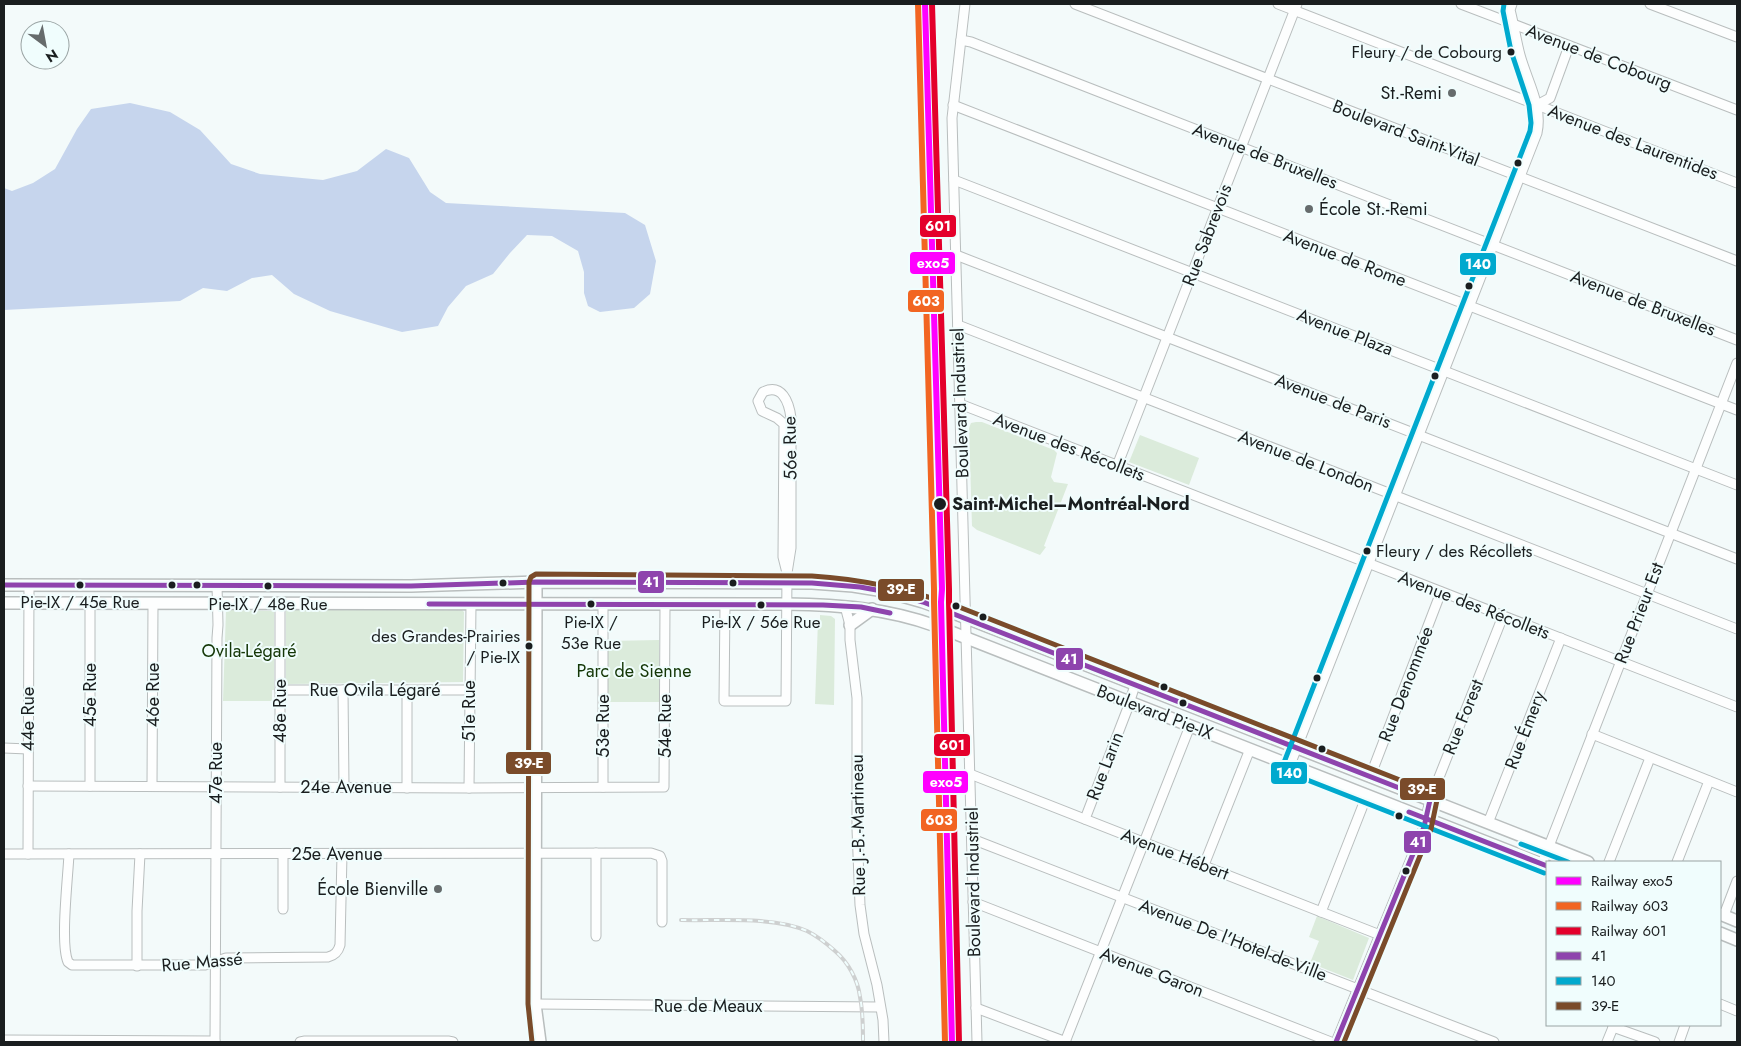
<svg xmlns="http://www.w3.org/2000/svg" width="1741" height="1046" font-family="Jost,sans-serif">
	<rect width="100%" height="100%" fill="#f3fafa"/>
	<g fill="#dbebdb">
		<path d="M976,422H982L1054,450L1057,453L1051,477L1054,482L1068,484L1044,546L1046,547L1040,555L977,530L972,526L969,428L971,423Z"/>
		<path d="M1140,435L1199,458L1189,485L1129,462Z"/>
		<path d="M226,610L274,611V690H272V701H223Z"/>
		<path d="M288,610H462L464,612L463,682L288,684L286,682V611Z"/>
		<path d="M820,615L831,616L835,619L834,705L815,704L818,620H820Z"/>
		<path d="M659,640V702H608V641Z"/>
		<path d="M1317,916L1369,938L1353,980L1310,963L1319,941L1309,937Z"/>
	</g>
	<path fill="#c6d5ed" d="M130,103L170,112L200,130L231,164L260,174L323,180L357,171L386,149L409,158L430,192L446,203L625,213L645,225L656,261L650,294L634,308L600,312L588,306L584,293V272L578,251L552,236L527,235L510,253L493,274L466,286L448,307L438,326L402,332L330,311L294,294L272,275L252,278L227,291L203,288L180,301L4,310V188L12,191L33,183L55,169L77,129L91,109Z"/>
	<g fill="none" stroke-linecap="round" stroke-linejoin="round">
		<defs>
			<g id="minor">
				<path d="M965,4L952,118L977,1042"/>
				<path d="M1075,4L1737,261"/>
				<path d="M1278,4L1737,183"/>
				<path d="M1461,4L1737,110"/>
				<path d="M1650,4L1737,37"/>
				<path d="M961,40L971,42L1737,340"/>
				<path d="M953,105L1737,410"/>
				<path d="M1537,105L1550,98L1569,46"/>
				<path d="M954,180L1737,485"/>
				<path d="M956,255L1737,559"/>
				<path d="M958,325L1737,629"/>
				<path d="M960,404L1737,707"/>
				<path d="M1117,466L1297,4"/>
				<path d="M280,604V787"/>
				<path d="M725,604L724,701H786L787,573L791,548V418C789,402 782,383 763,392L758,401L762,411L777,418L784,424L783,557L787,573"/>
				<path d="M845,606L850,625V640L857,698V829L860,905L864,934L877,985L883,1020L884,1042"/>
				<path d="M280,690H469"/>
				<path d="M343,690L344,787"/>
				<path d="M1592,734L1737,792"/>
				<path d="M4,748L28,749"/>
				<path d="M1290,765L1537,133C1543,106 1527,81 1520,55C1516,40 1514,25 1510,10L1512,4"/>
				<path d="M970,774L1380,935"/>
				<path d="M1370,777L1441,592"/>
				<path d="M28,786L469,788L664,787L665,604"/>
				<path d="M90,786V604"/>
				<path d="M152,786L153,604"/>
				<path d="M603,787V604"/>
				<path d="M407,788V690"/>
				<path d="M469,788L471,604"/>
				<path d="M1085,819L1127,710L1135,685"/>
				<path d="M1488,823L1561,638"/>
				<path d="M972,839L1494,1042"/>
				<path d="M596,853V936"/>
				<path d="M4,854L651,853L660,856L662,861V922"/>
				<path d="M28,854L29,585"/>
				<path d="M69,854C68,877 60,944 68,962L72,965H205L226,958L328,957C335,955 338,952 340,945L342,854"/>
				<path d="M283,855V909"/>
				<path d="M1609,862L1650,758"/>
				<path d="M1677,862L1709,781"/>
				<path d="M1542,864L1737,363"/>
				<path d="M1204,865L1250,749"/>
				<path d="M973,902L1331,1042"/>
				<path d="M1321,912L1367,795"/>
				<path d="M1724,915L1737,881"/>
				<path d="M137,966V911L140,854"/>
				<path d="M535,1004L880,1007"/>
				<path d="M1720,1004L1737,1011"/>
				<path d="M976,1008L1066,1042"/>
				<path d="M1613,1027L1655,1042"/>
				<path d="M4,1040L215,1041"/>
				<path d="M215,1042L217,638L218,625L217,585"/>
				<path d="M300,1042L305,1041H448L453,1042"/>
				<path d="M1065,1042L1190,726"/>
				<path d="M1336,1042L1424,827L1430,800L1503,616"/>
				<path d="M1607,1042L1614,1025"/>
				<path d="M1679,1042L1685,1025"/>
			</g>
			<g id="major">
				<path d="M536,582L535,1004L540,1042"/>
				<path d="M4,585L411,586L536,582L812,583L853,586L884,591L923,602L956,614L1588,862"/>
				<path d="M4,603L787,604C840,605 886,608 936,626L1547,866"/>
				<path d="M850,625L872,609"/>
				<path d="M1720,914L1737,921"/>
				<path d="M1720,933L1737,940"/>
			</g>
		</defs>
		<use href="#minor" stroke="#b9bebe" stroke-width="11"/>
		<use href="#major" stroke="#b9bebe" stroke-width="14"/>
		<use href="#minor" stroke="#fdfefe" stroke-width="9"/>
		<use href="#major" stroke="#fdfefe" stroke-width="11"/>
		<defs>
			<path id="rail" d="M681,920C719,921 773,916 807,931C817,936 826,943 835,951C848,962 858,980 860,997C863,1012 863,1027 863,1042"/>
		</defs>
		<use href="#rail" stroke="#ced0d0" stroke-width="4"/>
		<use href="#rail" stroke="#f0fdfd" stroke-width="2" stroke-dasharray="5.5" stroke-linecap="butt"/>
		<defs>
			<g id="bus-1">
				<path d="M4,585L411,586L536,582L812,583L860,587L893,593L923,602L1430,800L1424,827L1336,1042"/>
				<path d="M429,604L823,605L861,607L890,613"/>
				<path d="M1409,812L1547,866"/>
			</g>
			<g id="bus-2">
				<path d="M1504,4L1503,11L1511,51L1529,105L1531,123L1530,131L1283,765L1284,769L1287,772L1544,873"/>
				<path d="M1521,844L1568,862"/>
			</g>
			<path id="bus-3" d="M532,1042L528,1004L529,582L531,577L536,574L812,576C863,579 911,590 959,607L1433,793L1437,800L1431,829L1344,1042"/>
		</defs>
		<use href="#bus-1" stroke="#f0fdfd" stroke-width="9"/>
		<use href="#bus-2" stroke="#f0fdfd" stroke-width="9"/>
		<use href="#bus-3" stroke="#f0fdfd" stroke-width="9"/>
		<use href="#bus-1" stroke="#8e44ad" stroke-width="5"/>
		<use href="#bus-2" stroke="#00a9ce" stroke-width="5"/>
		<use href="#bus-3" stroke="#7a4b2a" stroke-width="5"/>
		<defs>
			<path id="rail-1" d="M925,4L942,589L941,602L952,1042"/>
			<path id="rail-2" d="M918,4L934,589V602L945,1042"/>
			<path id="rail-3" d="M932,4L949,589V602L959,1042"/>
		</defs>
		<use href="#rail-1" stroke="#f0fdfd" stroke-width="10"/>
		<use href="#rail-2" stroke="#f0fdfd" stroke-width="10"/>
		<use href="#rail-3" stroke="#f0fdfd" stroke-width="10"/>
		<use href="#rail-1" stroke="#f0f" stroke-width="6"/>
		<use href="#rail-2" stroke="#f26522" stroke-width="6"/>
		<use href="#rail-3" stroke="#e4002b" stroke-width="6"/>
	</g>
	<g fill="#1a1e1f" stroke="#f0fdfd" stroke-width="2">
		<circle cx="1511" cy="52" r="4.5"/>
		<circle cx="1518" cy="163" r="4.5"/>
		<circle cx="1469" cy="286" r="4.5"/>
		<circle cx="1435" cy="376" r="4.5"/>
		<circle cx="940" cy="504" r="7"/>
		<circle cx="1367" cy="551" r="4.5"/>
		<circle cx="503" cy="583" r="4.5"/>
		<circle cx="733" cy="583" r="4.5"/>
		<circle cx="80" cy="585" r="4.5"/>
		<circle cx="172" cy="585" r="4.5"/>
		<circle cx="197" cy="585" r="4.5"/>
		<circle cx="268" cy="586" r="4.5"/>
		<circle cx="591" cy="604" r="4.5"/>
		<circle cx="761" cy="605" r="4.5"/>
		<circle cx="956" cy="606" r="4.5"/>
		<circle cx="983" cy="617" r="4.5"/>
		<circle cx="529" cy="646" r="4.5"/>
		<circle cx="1317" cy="678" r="4.5"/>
		<circle cx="1164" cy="687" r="4.5"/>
		<circle cx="1183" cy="703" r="4.5"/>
		<circle cx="1322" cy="749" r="4.5"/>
		<circle cx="1399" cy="816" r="4.5"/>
		<circle cx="1406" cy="871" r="4.5"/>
	</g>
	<g fill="#666b6c" stroke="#f0fdfd" stroke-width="2">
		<circle cx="1452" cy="93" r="5"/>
		<circle cx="1309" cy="209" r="5"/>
		<circle cx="438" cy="889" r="5"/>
	</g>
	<g text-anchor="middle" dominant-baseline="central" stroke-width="4" stroke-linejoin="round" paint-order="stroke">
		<g font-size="17" fill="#1a1e1f" stroke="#f0fdfd">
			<text x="1502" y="52" text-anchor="end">Fleury / de Cobourg</text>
			<text x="1376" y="551" text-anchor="start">Fleury / des Récollets</text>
			<text x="80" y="602">Pie-IX / 45e Rue</text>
			<text x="268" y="604">Pie-IX / 48e Rue</text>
			<text x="591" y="622">Pie-IX /<tspan x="591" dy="21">53e Rue</tspan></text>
			<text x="761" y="622">Pie-IX / 56e Rue</text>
			<text x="520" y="636" text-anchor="end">des Grandes-Prairies<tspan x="520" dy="21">/ Pie-IX</tspan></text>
		</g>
		<g font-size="18" fill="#1a1e1f" stroke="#f0fdfd">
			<text transform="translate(1599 57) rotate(21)">Avenue de Cobourg</text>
			<text transform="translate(1406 133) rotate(21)">Boulevard Saint-Vital</text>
			<text transform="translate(1633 142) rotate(21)">Avenue des Laurentides</text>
			<text transform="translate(1265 156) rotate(21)">Avenue de Bruxelles</text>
			<text transform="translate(1207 235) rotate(-69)">Rue Sabrevois</text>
			<text transform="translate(1345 258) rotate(21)">Avenue de Rome</text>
			<text transform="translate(1643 303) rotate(21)">Avenue de Bruxelles</text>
			<text transform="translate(1345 332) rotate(21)">Avenue Plaza</text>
			<text transform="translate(1333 401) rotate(21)">Avenue de Paris</text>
			<text transform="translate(960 403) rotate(-92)">Boulevard Industriel</text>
			<text transform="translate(1069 447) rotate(21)">Avenue des Récollets</text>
			<text transform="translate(790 448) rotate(-91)">56e Rue</text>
			<text transform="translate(1306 461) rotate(21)">Avenue de London</text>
			<text transform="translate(1474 605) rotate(21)">Avenue des Récollets</text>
			<text transform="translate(1639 613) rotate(-69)">Rue Prieur Est</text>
			<text transform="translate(1406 684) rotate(-69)">Rue Denommée</text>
			<text x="375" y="690">Rue Ovila Légaré</text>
			<text transform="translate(90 695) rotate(-90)">45e Rue</text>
			<text transform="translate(153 695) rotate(-90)">46e Rue</text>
			<text transform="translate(280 711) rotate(-90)">48e Rue</text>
			<text transform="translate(469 711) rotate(-90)">51e Rue</text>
			<text transform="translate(1155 712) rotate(21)">Boulevard Pie-IX</text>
			<text transform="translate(1463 717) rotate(-68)">Rue Forest</text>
			<text transform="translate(28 719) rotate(-90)">44e Rue</text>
			<text transform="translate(603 726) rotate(-90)">53e Rue</text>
			<text transform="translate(665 726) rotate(-90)">54e Rue</text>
			<text transform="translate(1525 730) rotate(-69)">Rue Émery</text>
			<text transform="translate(1105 766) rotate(-69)">Rue Larin</text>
			<text transform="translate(216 773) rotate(-90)">47e Rue</text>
			<text x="346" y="787">24e Avenue</text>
			<text transform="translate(858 825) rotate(-91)">Rue J.-B.-Martineau</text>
			<text x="337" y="854">25e Avenue</text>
			<text transform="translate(1175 854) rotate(21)">Avenue Hébert</text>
			<text transform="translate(973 882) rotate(-91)">Boulevard Industriel</text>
			<text transform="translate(1233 940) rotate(21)">Avenue De l'Hotel-de-Ville</text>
			<text transform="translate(202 962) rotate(-5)">Rue Massé</text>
			<text transform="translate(1152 972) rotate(21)">Avenue Garon</text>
			<text x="708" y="1006">Rue de Meaux</text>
		</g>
		<g font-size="18" fill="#1a1e1f" stroke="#f0fdfd" text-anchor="end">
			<text x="1442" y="93">St.-Remi</text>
			<text x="1319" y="209" text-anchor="start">École St.-Remi</text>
			<text x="428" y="889">École Bienville</text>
		</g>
		<g font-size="18" font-weight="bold" fill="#1a1e1f" stroke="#f0fdfd" text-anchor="start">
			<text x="952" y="504">Saint-Michel–Montréal-Nord</text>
		</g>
		<g font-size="18" fill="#143606" stroke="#f0fdfd">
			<text x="249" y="651">Ovila-Légaré</text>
			<text x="634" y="671">Parc de Sienne</text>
		</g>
	</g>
	<g stroke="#f0fdfd" stroke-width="2">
		<rect x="919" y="214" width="38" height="24" rx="5" fill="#e4002b"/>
		<rect x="909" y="251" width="47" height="24" rx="5" fill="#f0f"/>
		<rect x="1459" y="252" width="38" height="24" rx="5" fill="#00a9ce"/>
		<rect x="907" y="289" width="38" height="24" rx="5" fill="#f26522"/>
		<rect x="637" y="570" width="28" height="24" rx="5" fill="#8e44ad"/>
		<rect x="877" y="578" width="48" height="24" rx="5" fill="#7a4b2a"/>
		<rect x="1055" y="647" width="29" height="24" rx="5" fill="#8e44ad"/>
		<rect x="933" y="733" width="38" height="24" rx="5" fill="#e4002b"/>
		<rect x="505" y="751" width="47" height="24" rx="5" fill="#7a4b2a"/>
		<rect x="1270" y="761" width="38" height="24" rx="5" fill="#00a9ce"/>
		<rect x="922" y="770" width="47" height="24" rx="5" fill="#f0f"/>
		<rect x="1399" y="777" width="47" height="24" rx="5" fill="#7a4b2a"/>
		<rect x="920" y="808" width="38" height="24" rx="5" fill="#f26522"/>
		<rect x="1403" y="830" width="29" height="24" rx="5" fill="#8e44ad"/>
	</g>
	<g font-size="14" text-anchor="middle" font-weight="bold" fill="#fff">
		<text x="938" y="231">601</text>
		<text x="933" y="268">exo5</text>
		<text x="1478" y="269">140</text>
		<text x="926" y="306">603</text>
		<text x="651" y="587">41</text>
		<text x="901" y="594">39-E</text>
		<text x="1069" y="664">41</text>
		<text x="952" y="750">601</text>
		<text x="529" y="768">39-E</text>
		<text x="1289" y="778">140</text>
		<text x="946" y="787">exo5</text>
		<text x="1422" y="794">39-E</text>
		<text x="939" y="825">603</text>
		<text x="1418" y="847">41</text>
	</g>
	<rect width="1741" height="1046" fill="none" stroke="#1a1e1f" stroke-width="10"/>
	<rect x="1546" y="861" width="175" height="165" fill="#f0fdfd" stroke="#9aa4a4"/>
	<rect x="1556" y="877" width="25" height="8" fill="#ff00ff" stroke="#9aa4a4"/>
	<text x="1591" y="886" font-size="15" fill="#1a1e1f">Railway exo5</text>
	<rect x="1556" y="902" width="25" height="8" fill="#f26522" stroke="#9aa4a4"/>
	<text x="1591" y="911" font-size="15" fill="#1a1e1f">Railway 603</text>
	<rect x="1556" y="927" width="25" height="8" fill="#e4002b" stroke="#9aa4a4"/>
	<text x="1591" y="936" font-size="15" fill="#1a1e1f">Railway 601</text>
	<rect x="1556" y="952" width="25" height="8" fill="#8e44ad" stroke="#9aa4a4"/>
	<text x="1591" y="961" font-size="15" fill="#1a1e1f">41</text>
	<rect x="1556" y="977" width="25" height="8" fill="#00a9ce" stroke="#9aa4a4"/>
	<text x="1591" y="986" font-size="15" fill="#1a1e1f">140</text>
	<rect x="1556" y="1002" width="25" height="8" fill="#7a4b2a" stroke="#9aa4a4"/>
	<text x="1591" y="1011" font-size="15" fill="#1a1e1f">39-E</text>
	<g transform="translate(45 45) rotate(148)"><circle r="24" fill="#f0fdfd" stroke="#9aa4a4"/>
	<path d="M0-4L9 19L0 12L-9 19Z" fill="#666b6c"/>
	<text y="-8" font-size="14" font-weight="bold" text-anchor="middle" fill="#1a1e1f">N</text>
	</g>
</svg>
